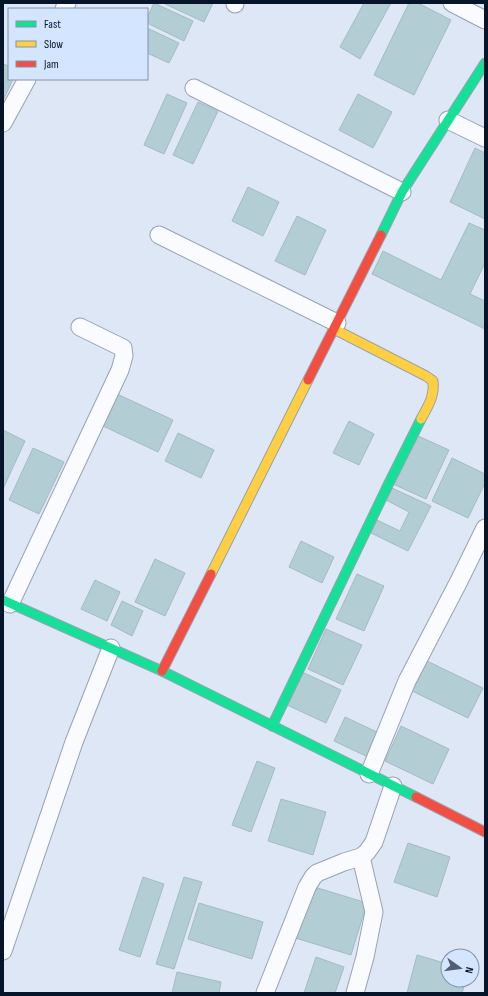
<svg xmlns="http://www.w3.org/2000/svg" width="488" height="996" font-family="'Sofia Sans Condensed',sans-serif">
	<rect width="100%" height="100%" fill="#dee7f5"/>
	<g fill="#b3cdd5" stroke="#a3bcc2">
		<path d="M154,3L193,21L184,41L147,23V18Z"/>
		<path d="M166,3H213L204,22L165,4Z"/>
		<path d="M364,3H391L360,59L340,47Z"/>
		<path d="M409,3H418L451,20L414,95L374,75Z"/>
		<path d="M147,28L179,43L169,63L147,53Z"/>
		<path d="M3,64L9,66V79H13L3,101Z"/>
		<path d="M167,94L187,103L164,154L144,145Z"/>
		<path d="M358,94L392,112L373,148L339,130Z"/>
		<path d="M198,102L218,111L193,164L173,155Z"/>
		<path d="M475,148L485,153V219L450,202Z"/>
		<path d="M248,187L279,202L263,236L232,221Z"/>
		<path d="M297,216L326,230L305,275L275,261Z"/>
		<path d="M469,223L485,230V263L470,294L485,301V329L372,274L383,251L441,280Z"/>
		<path d="M117,394L173,420L158,452L103,426Z"/>
		<path d="M349,421L374,434L359,465L333,453Z"/>
		<path d="M3,430L25,441L3,489Z"/>
		<path d="M178,433L214,450L201,478L165,461Z"/>
		<path d="M416,435L449,450L426,499L393,484Z"/>
		<path d="M33,448L64,462L39,514L9,500Z"/>
		<path d="M452,458L485,474V483L468,518L432,501Z"/>
		<path d="M392,488L431,506L408,551L371,533L377,520L400,531L409,512L386,500Z"/>
		<path d="M301,541L334,557L322,583L289,567Z"/>
		<path d="M155,559L185,573L165,616L135,602Z"/>
		<path d="M357,574L384,586L364,631L336,619Z"/>
		<path d="M95,580L120,592L107,621L81,609Z"/>
		<path d="M122,601L143,611L132,636L111,625Z"/>
		<path d="M326,629L362,645L343,685L308,669Z"/>
		<path d="M427,661L483,688L468,718L412,691Z"/>
		<path d="M302,672L341,690L326,723L287,705Z"/>
		<path d="M345,717L379,733L368,757L334,741Z"/>
		<path d="M401,726L449,749L433,784L385,761Z"/>
		<path d="M257,761L275,768L251,832L232,825Z"/>
		<path d="M281,799L326,812L313,855L268,841Z"/>
		<path d="M408,843L450,857L437,897L394,882Z"/>
		<path d="M143,877L164,884L140,957L119,950Z"/>
		<path d="M184,877L202,882L174,969L156,964Z"/>
		<path d="M308,885L367,903L351,955L292,937Z"/>
		<path d="M199,903L263,922L252,959L188,939Z"/>
		<path d="M417,955L448,964V980H466L462,993H407Z"/>
		<path d="M316,957L344,967L335,993H304Z"/>
		<path d="M177,972L221,982L219,993H172Z"/>
	</g>
	<g fill="none" stroke-linecap="round" stroke-linejoin="round">
		<defs>
			<g id="street">
				<path d="M452,3L485,20"/>
				<path d="M235,4V3"/>
				<path d="M64,9L67,3"/>
				<path d="M194,88L402,192"/>
				<path d="M448,120L485,138"/>
				<path d="M3,123L27,79"/>
				<path d="M159,235L337,323"/>
				<path d="M10,604L120,370L124,356L123,348L80,327"/>
				<path d="M369,774L407,681L459,581L485,528"/>
				<path d="M3,951L74,742L111,648"/>
				<path d="M265,993L307,887L313,877L317,873L344,862L361,857L367,852L374,842L393,786"/>
				<path d="M355,993L365,957L374,912L361,857"/>
			</g>
			<g id="fast">
				<path d="M381,235L402,192L485,63"/>
				<path d="M3,600L162,671L416,797"/>
				<path d="M272,726L389,483L421,419"/>
			</g>
			<g id="slow">
				<path d="M334,329L426,376L433,381C435,396 428,406 421,419"/>
				<path d="M211,574L308,380"/>
			</g>
			<g id="jam">
				<path d="M308,380L381,235"/>
				<path d="M162,671L211,574"/>
				<path d="M416,797L485,832"/>
			</g>
		</defs>
		<use href="#street" stroke="#97a2b2" stroke-width="19"/>
		<use href="#fast" stroke="#97a2b2" stroke-width="11"/>
		<use href="#slow" stroke="#97a2b2" stroke-width="11"/>
		<use href="#jam" stroke="#97a2b2" stroke-width="11"/>
		<use href="#street" stroke="#fafbfe" stroke-width="17"/>
		<use href="#fast" stroke="#16e098" stroke-width="9"/>
		<use href="#slow" stroke="#ffcf43" stroke-width="9"/>
		<use href="#jam" stroke="#f24e42" stroke-width="9"/>
	</g>
	<rect width="488" height="996" fill="none" stroke="#07152b" stroke-width="8"/>
	<rect x="8" y="8" width="140" height="72" fill="#d4e5ff" stroke="#8292aa"/>
	<rect x="16" y="21" width="20" height="6" fill="#16e098" stroke="#8292aa"/>
	<text x="44" y="28" font-size="12" fill="#07152b">Fast</text>
	<rect x="16" y="41" width="20" height="6" fill="#ffcf43" stroke="#8292aa"/>
	<text x="44" y="48" font-size="12" fill="#07152b">Slow</text>
	<rect x="16" y="61" width="20" height="6" fill="#f24e42" stroke="#8292aa"/>
	<text x="44" y="68" font-size="12" fill="#07152b">Jam</text>
	<g transform="translate(460 968) rotate(104)"><circle r="19" fill="#d4e5ff" stroke="#8292aa"/>
	<path d="M0-3L7 15L0 10L-7 15Z" fill="#525e72"/>
	<text y="-6" font-size="11" font-weight="bold" text-anchor="middle" fill="#07152b">N</text>
	</g>
</svg>
